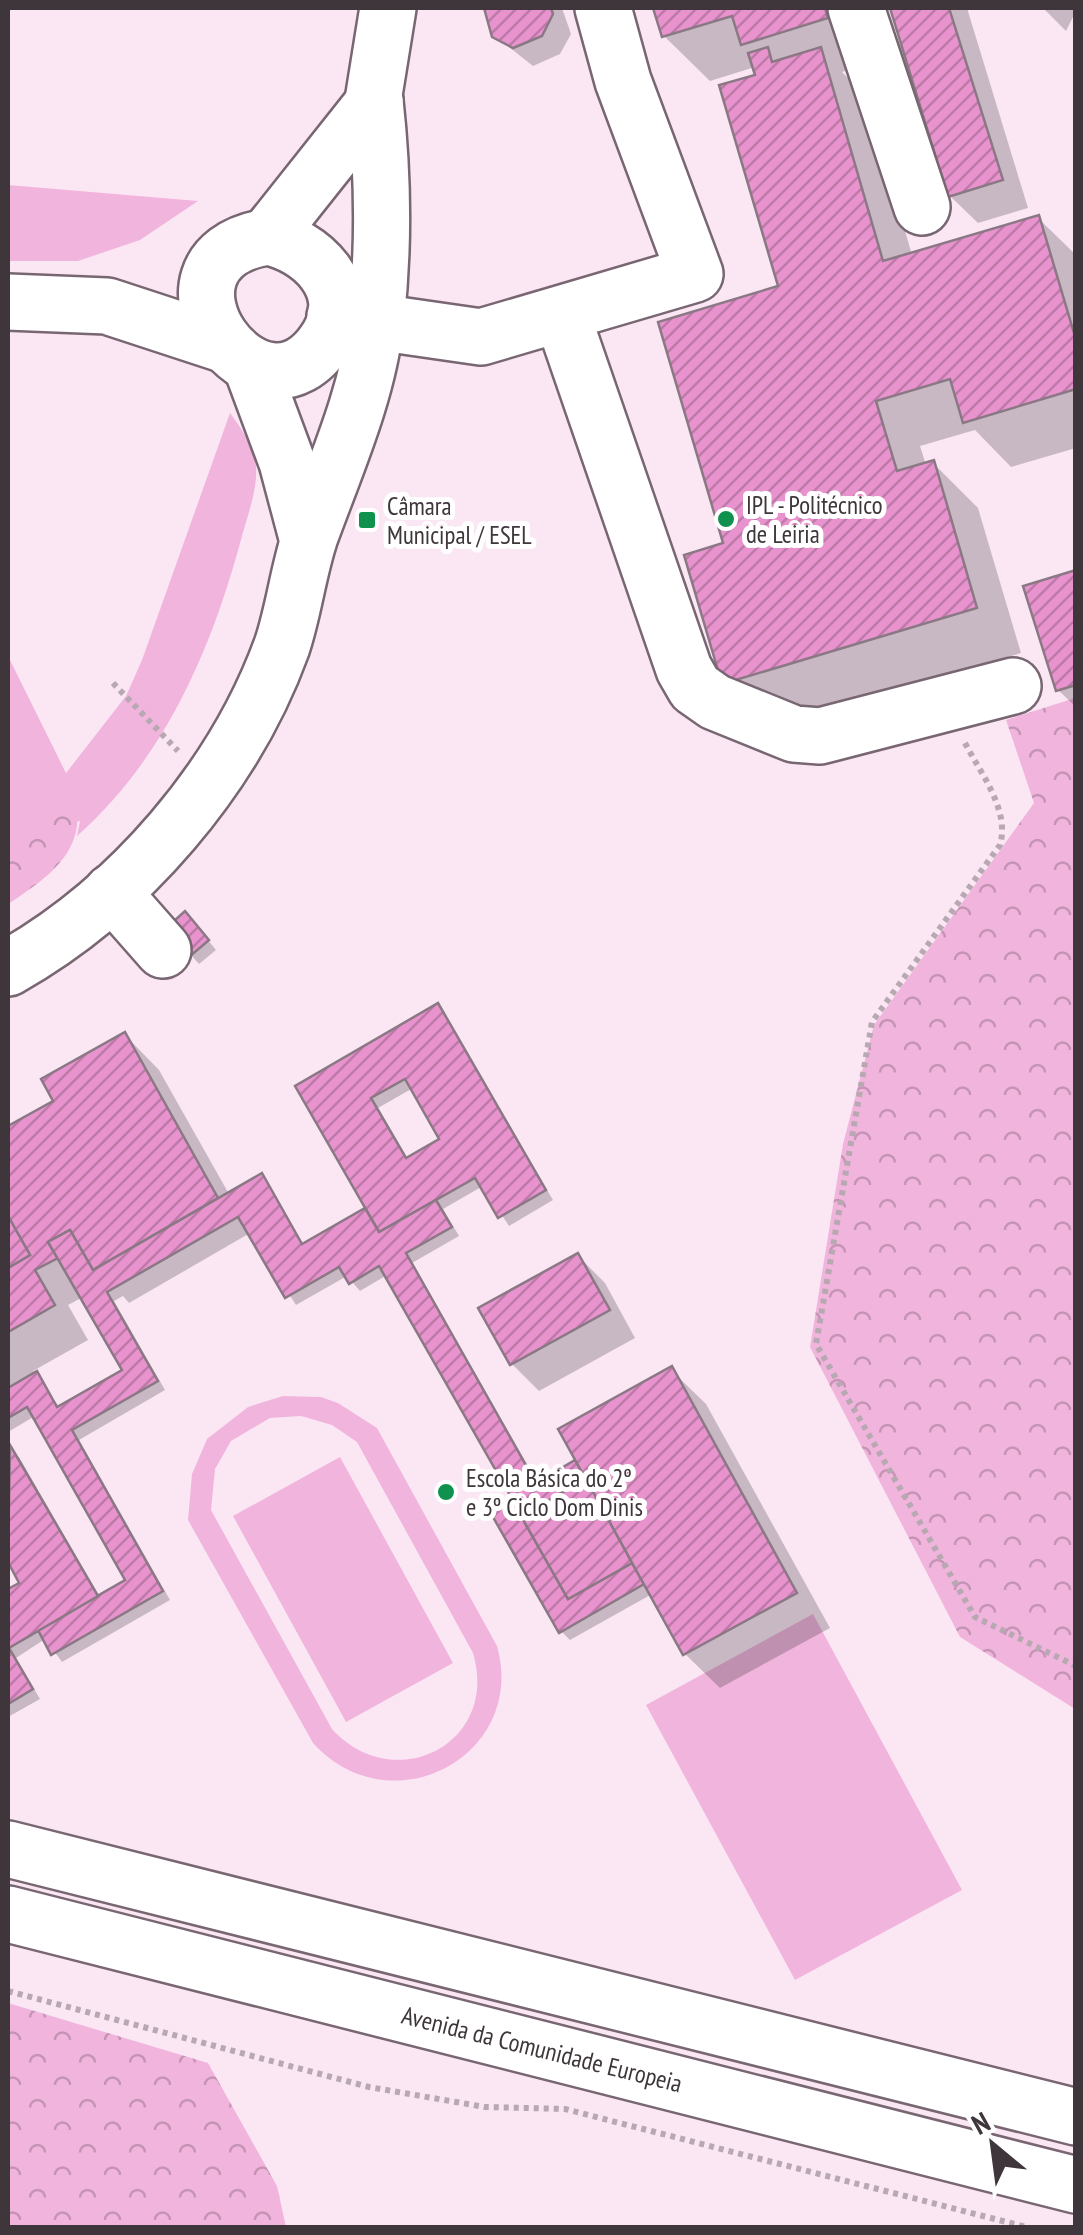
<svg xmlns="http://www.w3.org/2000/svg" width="1083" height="2235" font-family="'PT Sans Narrow',sans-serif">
	<defs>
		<pattern id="forest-crowns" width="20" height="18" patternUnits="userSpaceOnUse" patternTransform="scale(2.5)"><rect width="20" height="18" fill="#f1b5dd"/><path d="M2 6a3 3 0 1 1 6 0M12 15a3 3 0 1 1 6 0" fill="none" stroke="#c594b4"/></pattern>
		<pattern id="building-hatch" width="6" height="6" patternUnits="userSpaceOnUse" patternTransform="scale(2.5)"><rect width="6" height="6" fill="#e893cd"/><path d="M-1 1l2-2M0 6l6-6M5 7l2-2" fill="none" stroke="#bd79a8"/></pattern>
	</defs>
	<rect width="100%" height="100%" fill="#fbe7f4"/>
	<g fill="#f1b5dd" fill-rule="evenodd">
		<path d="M8,185L198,201L140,240L78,261H8Z"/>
		<path d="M230,413C240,427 252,443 255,460C260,483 248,514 242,536C212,648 166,757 77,836L80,821L34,831L8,847V656L66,773L126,696L142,660Z"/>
		<path d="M283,1396L321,1397L338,1403L377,1428L497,1646C528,1755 391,1829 313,1743L188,1520L192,1474L207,1439L248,1407ZM301,1416L332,1425L357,1442L473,1653C500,1744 394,1797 332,1729L211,1510L215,1469L231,1441L270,1418Z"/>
		<path d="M340,1457L453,1663L346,1722L233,1516Z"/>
		<path d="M813,1614L962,1890L795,1980L646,1705Z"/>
	</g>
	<g fill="url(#forest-crowns)">
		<path d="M1075,698H1076L1075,1709L960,1637L810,1347L843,1144L874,1025L1034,803L1006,720Z"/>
		<path d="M76,802C86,852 46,879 8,904V847Z"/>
		<path d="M8,2003L208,2063L277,2186L286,2227H8Z"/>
	</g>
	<g fill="#0003" fill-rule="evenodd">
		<path d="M486,8H562L571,34L560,54L533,66L494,35Z"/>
		<path d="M656,8H855L872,63L842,72L866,96L912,255L1038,218L1076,255V448L1011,467L975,430L920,446L926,465L933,463L978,508L1021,653L770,728L724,683L726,545L781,288L755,67L710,81L664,36Z"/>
		<path d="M892,8H967L1028,208L978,223L950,196Z"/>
		<path d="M1043,8H1076V11L1066,31Z"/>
		<path d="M1076,572V707L1058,690Z"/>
		<path d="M194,923L216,950L199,964L191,955Z"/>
		<path d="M438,1007L553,1200L509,1226L483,1186L443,1209L459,1236L412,1263L539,1485L578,1461L671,1370L706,1404L830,1628L720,1688L685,1654L652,1594L570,1640L561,1631L514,1498L387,1275L360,1291L347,1276L296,1305L250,1233L129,1303L123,1296L114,1301L165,1390L79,1440L170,1600L62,1662L45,1639L16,1658L40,1699L8,1717V1592L23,1584L8,1557V1449L19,1457L100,1597L129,1581L35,1416L8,1432V1129L56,1102L125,1035L159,1070L229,1194L261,1176L304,1245L369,1209L298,1087ZM413,1088L443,1140L408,1160L378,1108ZM83,1297L125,1371L60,1408L33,1371L88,1340L68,1305Z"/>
		<path d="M578,1256L605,1283L635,1338L539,1391L512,1364Z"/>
	</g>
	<g fill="url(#building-hatch)" stroke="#8a7884" stroke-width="2.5" fill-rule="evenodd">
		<path d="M484,8H551L553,14L542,36L513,48L492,37Z"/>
		<path d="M653,8H825L828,18L741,45L732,16L662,37Z"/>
		<path d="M890,8H949L1003,180L948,197Z"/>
		<path d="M768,47L772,62L821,47L883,261L1039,215L1076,340V389L963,423L950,379L876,401L897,471L934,460L977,608L722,684L684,555L723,543L658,322L778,286L719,85L755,75L748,53Z"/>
		<path d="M1076,570V685L1056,691L1023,586Z"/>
		<path d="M185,911L209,940L189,957L165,929Z"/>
		<path d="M438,1003L546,1190L498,1218L475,1178L379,1232L295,1086ZM405,1079L439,1139L406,1158L371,1098Z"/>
		<path d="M125,1032L218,1198L93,1270L70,1230L48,1242L58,1258L35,1270L55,1305L8,1332V1268L30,1255L8,1216V1126L53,1101L41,1079Z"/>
		<path d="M262,1173L302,1244L365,1208L379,1232L436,1200L452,1227L406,1253L536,1483L575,1460L586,1479L521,1516L568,1599L632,1563L644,1584L559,1633L489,1510L511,1497L379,1266L349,1284L339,1267L285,1298L238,1217L107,1292L158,1381L72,1430L163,1591L51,1655L38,1630L125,1580L27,1407L8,1418V1388L37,1371L57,1407L122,1370L48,1242L70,1230L93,1270Z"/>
		<path d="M8,1216L30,1255L8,1268Z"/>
		<path d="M578,1253L610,1310L510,1365L478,1308Z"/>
		<path d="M672,1366L797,1593L683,1655L558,1429Z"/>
		<path d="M10,1445L98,1596L9,1648L33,1689L8,1704V1589L19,1583L8,1562Z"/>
		<path d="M586,1479L632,1563L568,1599L521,1516Z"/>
	</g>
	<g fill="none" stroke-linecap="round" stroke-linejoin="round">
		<defs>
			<g id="minor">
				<path d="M856,8L922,207"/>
				<path d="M8,302L107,306L223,344"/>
				<path d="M562,315L684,669L695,688L715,702L794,734L820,736L1013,686"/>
				<path d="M335,316L481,337L695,274L623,81L603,8"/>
				<path d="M112,892L163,950"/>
			</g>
			<g id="major">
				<path d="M367,138L388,8"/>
				<path d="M267,237C311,245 357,289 328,337C261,446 129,260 267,237Z"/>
				<path d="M267,237L375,101"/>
				<path d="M251,365L287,462L308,541"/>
				<path d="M8,968C129,900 234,778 282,646C294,610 298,572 310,536C335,467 368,394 376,320C384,248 383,173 375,101"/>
				<path d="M8,1849L1076,2117"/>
				<path d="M8,1914L1076,2185"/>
			</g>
		</defs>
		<use href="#minor" stroke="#786672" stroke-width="60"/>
		<use href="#major" stroke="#786672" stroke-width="60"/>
		<g stroke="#b7a8b2" stroke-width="6" stroke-dasharray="5 5" stroke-linecap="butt">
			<path d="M113,683L178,751"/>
			<path d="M965,743C981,774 1010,810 1000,845L872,1022L816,1344L975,1617L1076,1666"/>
			<path d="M8,1991L369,2087L485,2107L565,2109L1030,2228"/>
		</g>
		<use href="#minor" stroke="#fff" stroke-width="55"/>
		<use href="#major" stroke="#fff" stroke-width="55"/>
	</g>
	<g fill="#10924f" stroke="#fff" stroke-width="4">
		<circle cx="726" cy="519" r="10"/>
		<rect x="357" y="510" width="20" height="20" rx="5"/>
		<circle cx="446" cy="1492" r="10"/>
	</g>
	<g text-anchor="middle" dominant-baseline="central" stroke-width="10" stroke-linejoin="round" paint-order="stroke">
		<g font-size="25" fill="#3e363b" stroke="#fff" text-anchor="start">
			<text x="746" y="505">IPL - Politécnico<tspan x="746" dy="29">de Leiria</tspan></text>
			<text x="387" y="506">Câmara<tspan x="387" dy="29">Municipal / ESEL</tspan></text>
			<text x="466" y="1478">Escola Básica do 2º<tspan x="466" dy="29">e 3º Ciclo Dom Dinis</tspan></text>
		</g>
		<g font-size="25" fill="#3e363b" stroke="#fff">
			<text transform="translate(542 2049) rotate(14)">Avenida da Comunidade Europeia</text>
		</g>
	</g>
	<rect width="1083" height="2235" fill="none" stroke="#3e363b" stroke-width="20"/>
	<g transform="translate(993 2145) rotate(331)" stroke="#ffffff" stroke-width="8" paint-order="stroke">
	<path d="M0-8L18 38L0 25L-18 38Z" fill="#3e363b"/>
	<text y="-15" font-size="28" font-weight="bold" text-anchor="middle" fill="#3e363b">N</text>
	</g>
</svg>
